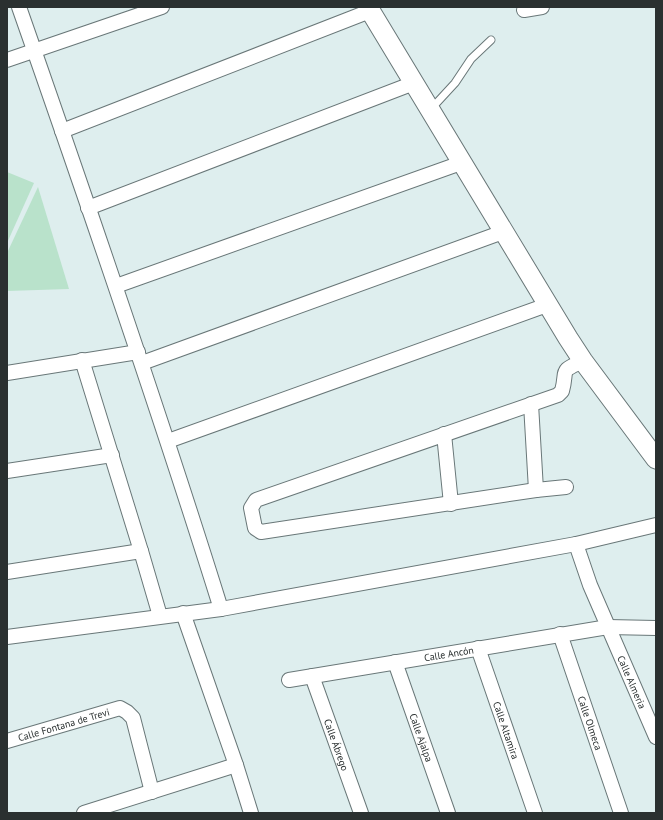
<svg xmlns="http://www.w3.org/2000/svg" width="663" height="820" font-family="'PT Sans',sans-serif">
	<rect width="100%" height="100%" fill="#deeeee"/>
	<g fill="#b9e2cb">
		<path d="M7,172L34,183L7,243Z"/>
		<path d="M38,187L69,289L7,291V253Z"/>
	</g>
	<g fill="none" stroke-linecap="round" stroke-linejoin="round">
		<defs>
			<path id="lane" d="M431,109L455,83L471,59L491,40"/>
			<g id="street">
				<path d="M19,7C89,207 158,407 221,609"/>
				<path d="M524,10L542,7"/>
				<path d="M7,60L162,7"/>
				<path d="M62,131L370,11"/>
				<path d="M88,208L414,83"/>
				<path d="M116,286L461,163"/>
				<path d="M82,360L141,551"/>
				<path d="M142,363L503,232"/>
				<path d="M7,373L138,352"/>
				<path d="M531,404L536,490"/>
				<path d="M444,434L451,504"/>
				<path d="M168,441L547,305"/>
				<path d="M7,471L112,455"/>
				<path d="M566,487L536,490L261,532L255,528L251,508L256,500L558,395L562,391C568,369 558,372 583,361"/>
				<path id="s1" d="M576,544L590,585L656,737"/>
				<path d="M7,572L141,551L160,616"/>
				<path d="M183,613L236,765L251,813"/>
				<path id="s2" d="M560,634L621,813"/>
				<path d="M7,637L221,609L576,544L656,525"/>
				<path id="s3" d="M478,648L535,813"/>
				<path id="s4" d="M395,662L448,813"/>
				<path id="s5" d="M312,676L361,813"/>
				<path id="s6" d="M289,680L608,627L656,628"/>
				<path id="s7" d="M7,741L120,708L127,712L133,718L152,792"/>
				<path d="M84,813L236,765"/>
			</g>
			<path id="secondary" d="M368,7L568,338L583,361L656,459"/>
		</defs>
		<use href="#lane" stroke="#697778" stroke-width="9"/>
		<use href="#street" stroke="#697778" stroke-width="16"/>
		<use href="#secondary" stroke="#697778" stroke-width="21"/>
		<use href="#lane" stroke="#fff" stroke-width="7"/>
		<use href="#street" stroke="#fff" stroke-width="14"/>
		<use href="#secondary" stroke="#fff" stroke-width="19"/>
	</g>
	<g text-anchor="middle" dominant-baseline="central" stroke-width="3" stroke-linejoin="round" paint-order="stroke">
		<g font-size="10" fill="#2a3030" stroke="#fff">
			<text stroke="none"><textPath href="#s6" startOffset="162">Calle Ancón</textPath></text>
			<text stroke="none"><textPath href="#s1" startOffset="149">Calle Almeria</textPath></text>
			<text stroke="none"><textPath href="#s2" startOffset="94">Calle Olmeca</textPath></text>
			<text stroke="none"><textPath href="#s7" startOffset="59">Calle Fontana de Trevi</textPath></text>
			<text stroke="none"><textPath href="#s3" startOffset="87">Calle Altamira</textPath></text>
			<text stroke="none"><textPath href="#s4" startOffset="80">Calle Ajalpa</textPath></text>
			<text stroke="none"><textPath href="#s5" startOffset="73">Calle Ábrego</textPath></text>
		</g>
	</g>
	<rect width="663" height="820" fill="none" stroke="#2a3030" stroke-width="16"/>
</svg>
